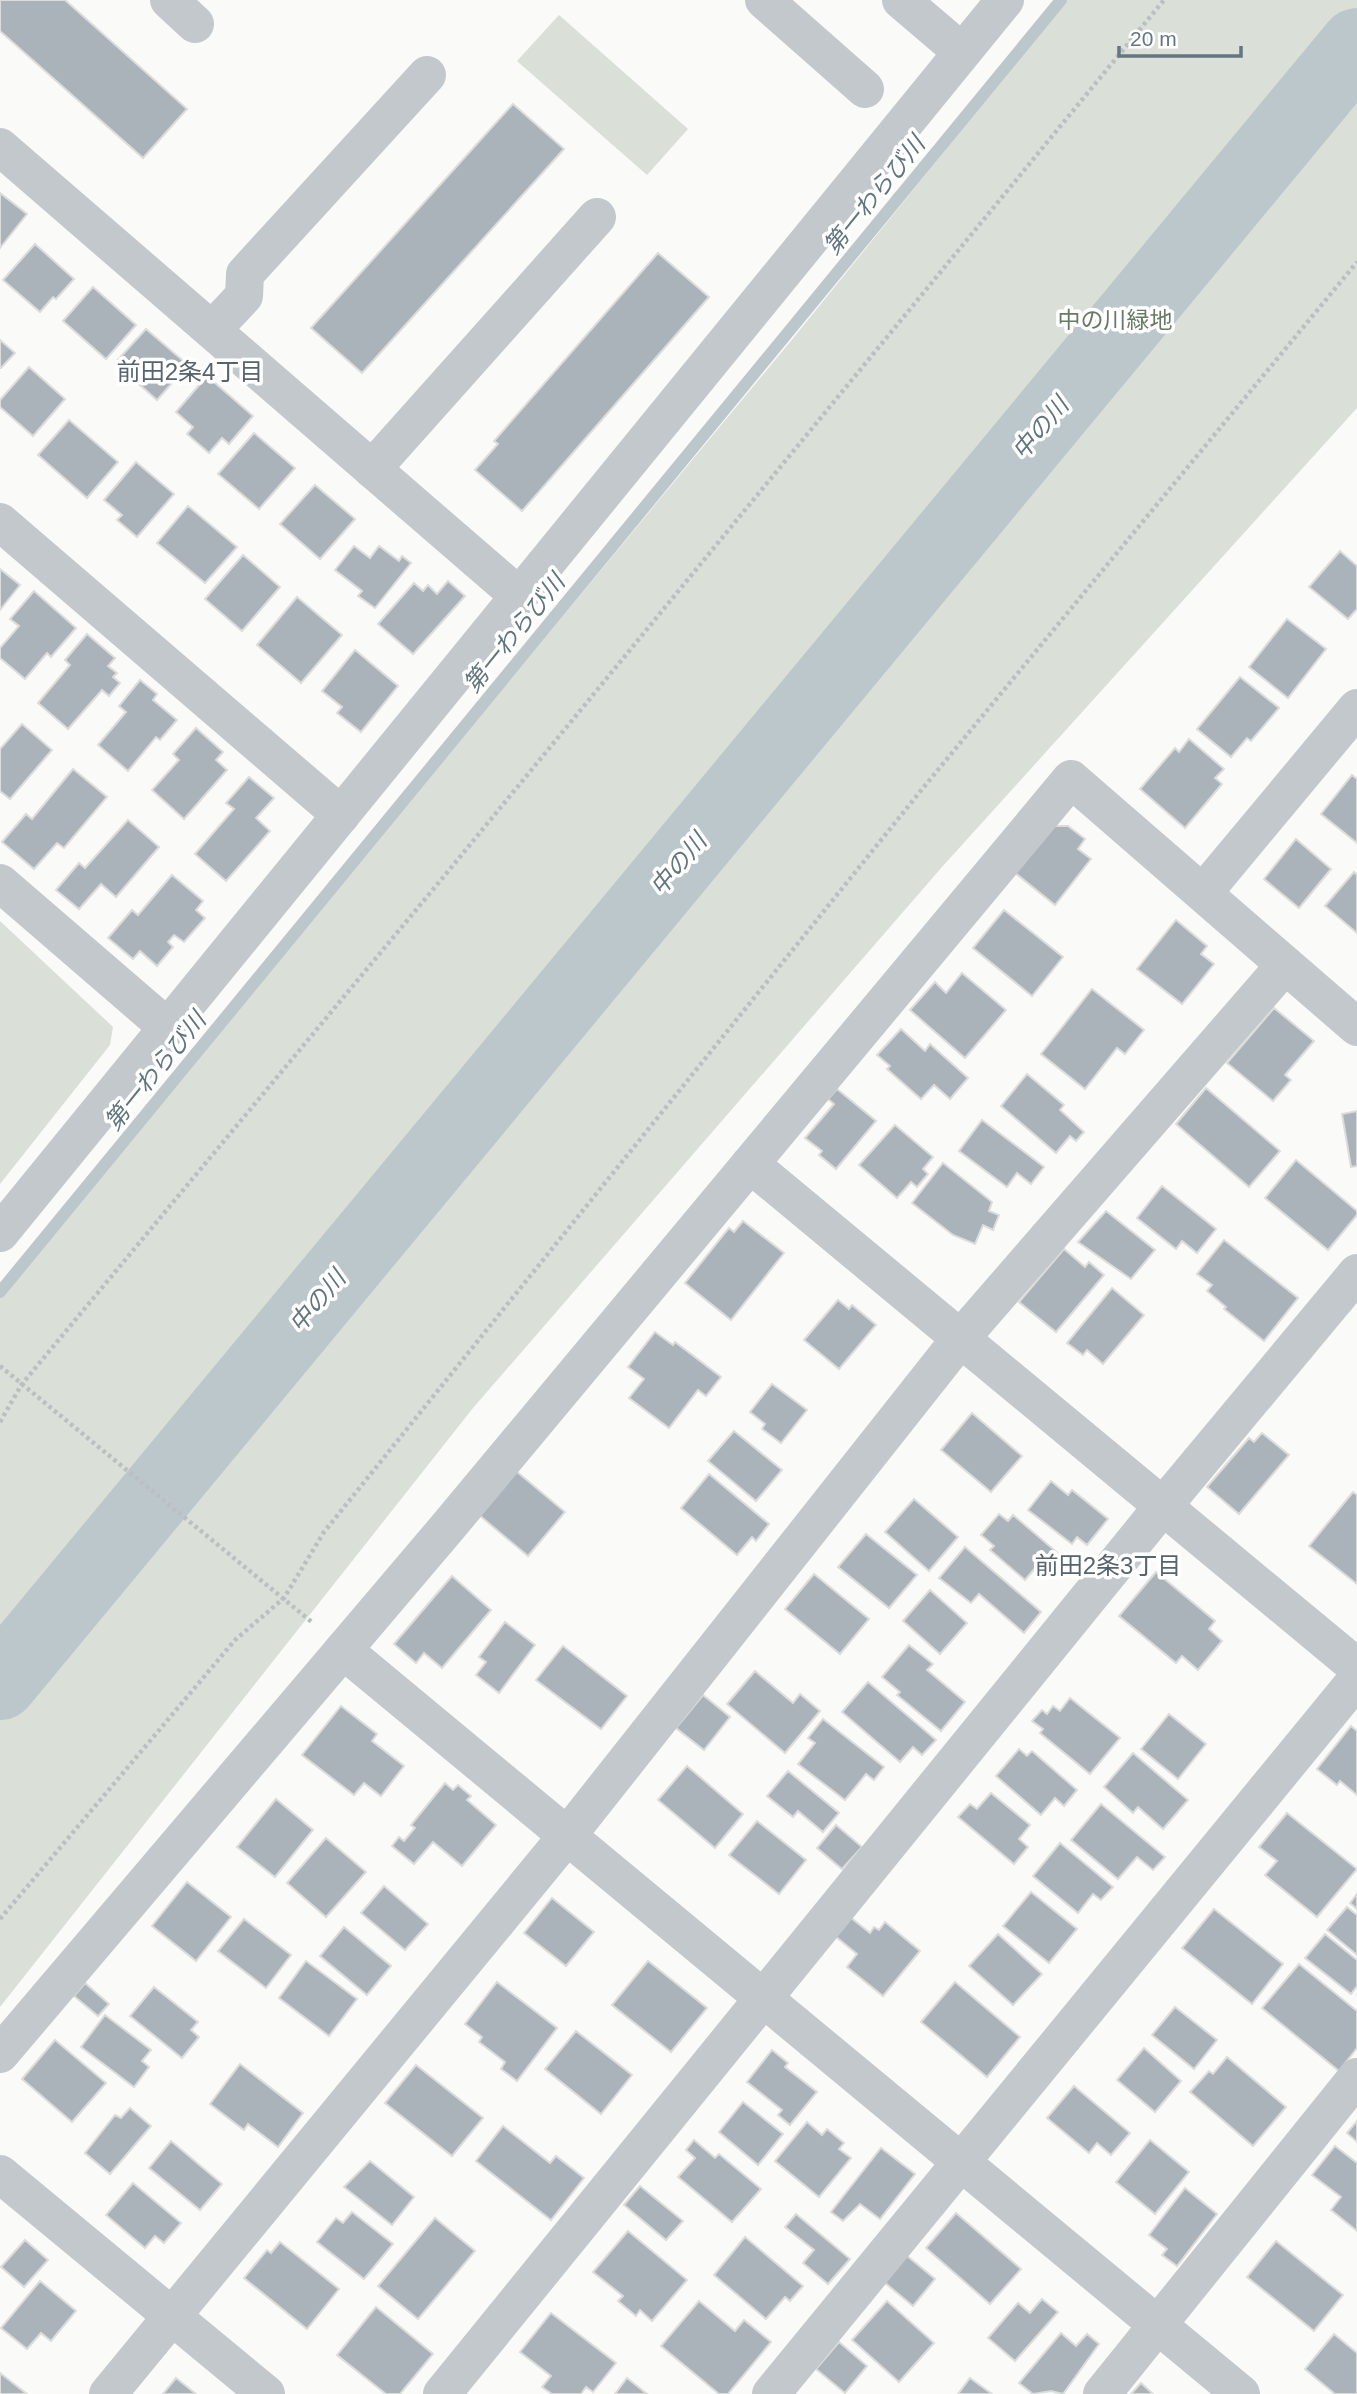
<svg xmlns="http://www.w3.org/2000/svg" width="1357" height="2394" font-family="Helvetica,'Noto Sans JP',sans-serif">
	<rect width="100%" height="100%" fill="#fafaf8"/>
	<g fill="#dadfd7">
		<path d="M1067,0H1357V408L942,867L473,1408L0,2007V1295L790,342Z"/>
		<path d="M559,15L688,129L647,175L517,61Z"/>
		<path d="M0,921L113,1027L110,1045L0,1184Z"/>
	</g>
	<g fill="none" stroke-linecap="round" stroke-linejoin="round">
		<path stroke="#bbc7cb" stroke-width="12" d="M0,1292L1061,0"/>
		<path stroke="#bbc7cb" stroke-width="74" d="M0,1683L1357,45"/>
	</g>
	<g fill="#aab3b9" stroke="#dcdcda" stroke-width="2">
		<path d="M0,0H65L187,109L143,158L0,31Z"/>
		<path d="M513,104L564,149L362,373L311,328Z"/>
		<path d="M0,193L27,214L0,248Z"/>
		<path d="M35,244L74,279L56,299L53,297L40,312L3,280Z"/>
		<path d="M658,253L709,297L522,511L475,470L498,444L494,441Z"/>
		<path d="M93,287L136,325L106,359L63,321Z"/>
		<path d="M146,329L188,365L157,400L115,363Z"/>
		<path d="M0,340L15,353L1,368H0Z"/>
		<path d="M29,367L65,399L33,436L0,407V400Z"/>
		<path d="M207,376L253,416L229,444L222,438L209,453L187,434L193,427L176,412Z"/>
		<path d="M69,420L118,462L87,498L38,455Z"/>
		<path d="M254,433L295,468L259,509L218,474Z"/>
		<path d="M136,462L174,494L137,537L117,520L122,515L104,500Z"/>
		<path d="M315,485L355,519L320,559L280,524Z"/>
		<path d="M188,506L237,547L205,583L157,543Z"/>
		<path d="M354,546L370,558L379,546L399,561L402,556L411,563L375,608L358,596L362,591L335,570Z"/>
		<path d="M1340,551L1357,566V609L1348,619L1309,587Z"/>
		<path d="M243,555L280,587L242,631L205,599Z"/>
		<path d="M0,569L20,585L0,610Z"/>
		<path d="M448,581L465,596L413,654L378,624L414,583L423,591L428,585L437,594Z"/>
		<path d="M34,591L76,628L51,657L47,653L25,679L0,658V648L19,626L10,619Z"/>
		<path d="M297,597L342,635L301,683L257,645Z"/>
		<path d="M1287,619L1326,649L1288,698L1249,667Z"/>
		<path d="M87,634L115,658L108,666L117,673L113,677L120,683L109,696L102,690L68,729L38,703L70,665L65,660Z"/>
		<path d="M355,650L398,686L361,732L337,713L342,707L322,691Z"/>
		<path d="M1240,677L1279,708L1251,741L1247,738L1231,757L1197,729Z"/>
		<path d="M140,680L157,694L153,700L177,720L160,740L156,737L128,771L98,745L126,712L119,706Z"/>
		<path d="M22,724L52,750L10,799L0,791V749Z"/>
		<path d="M196,728L223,752L216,760L227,770L184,819L152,790L179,760L173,754Z"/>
		<path d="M1189,739L1224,769L1215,778L1222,784L1185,828L1140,789L1175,748L1179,752Z"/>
		<path d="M73,769L107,797L64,848L57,843L34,869L2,842L26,814L32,819Z"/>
		<path d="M1352,775L1357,779V843L1321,814Z"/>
		<path d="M249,777L274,798L256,818L270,831L226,881L195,854L234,809L226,803Z"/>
		<path d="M128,820L159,847L116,897L101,884L79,909L56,890L79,863L85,868Z"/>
		<path d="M1050,826H1068L1085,839L1078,849L1091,859L1055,905L1014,872Z"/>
		<path d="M1296,839L1331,869L1299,908L1264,879Z"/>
		<path d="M1354,872L1357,875V933L1325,906Z"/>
		<path d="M172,875L203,901L196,910L205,918L184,942L174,935L168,942L173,947L157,966L140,951L133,959L108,938L132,910L138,915Z"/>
		<path d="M1004,910L1063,957L1032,996L973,948Z"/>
		<path d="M1176,920L1207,946L1201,954L1214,964L1182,1004L1137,969Z"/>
		<path d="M962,973L1006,1010L965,1058L910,1010L935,982L946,993Z"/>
		<path d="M1092,989L1144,1030L1125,1054L1117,1048L1085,1089L1041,1054Z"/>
		<path d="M1274,1008L1314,1041L1285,1075L1291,1080L1273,1101L1227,1063Z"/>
		<path d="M901,1029L925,1051L930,1044L968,1078L950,1099L934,1085L921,1099L887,1069L890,1066L877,1055Z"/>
		<path d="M1027,1074L1064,1105L1060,1110L1084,1132L1076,1141L1070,1136L1056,1153L1001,1106Z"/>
		<path d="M1206,1088L1280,1151L1249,1187L1176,1124Z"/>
		<path d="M837,1089L876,1121L836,1169L819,1155L822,1151L805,1138L834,1104L828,1099Z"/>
		<path d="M1357,1111V1166L1351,1167L1342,1114Z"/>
		<path d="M982,1120L1044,1167L1031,1184L1017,1173L1007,1187L959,1151Z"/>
		<path d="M895,1125L933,1157L923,1169L928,1174L917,1187L911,1182L897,1198L859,1165Z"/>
		<path d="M1296,1160L1357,1211V1215L1328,1250L1265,1198Z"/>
		<path d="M943,1163L992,1202L989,1211L999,1215L993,1230L983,1225L975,1244L953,1235L912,1203Z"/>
		<path d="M1162,1186L1216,1229L1197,1253L1182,1241L1176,1249L1137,1218Z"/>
		<path d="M1106,1211L1155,1250L1131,1279L1078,1242Z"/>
		<path d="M743,1221L784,1253L731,1320L685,1283L729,1228L734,1232Z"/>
		<path d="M1224,1240L1298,1298L1264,1341L1224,1309L1226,1307L1207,1291L1212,1285L1197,1274Z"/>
		<path d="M1064,1249L1085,1267L1089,1262L1104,1275L1056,1332L1019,1302Z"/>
		<path d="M1112,1288L1144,1315L1103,1364L1087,1350L1083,1355L1067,1343Z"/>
		<path d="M838,1300L849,1309L852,1305L876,1325L839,1369L804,1340Z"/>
		<path d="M655,1332L673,1345L675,1342L721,1377L706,1396L698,1390L669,1428L629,1398L644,1379L628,1367Z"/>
		<path d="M772,1384L807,1410L781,1443L762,1429L765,1424L750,1412Z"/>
		<path d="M972,1413L1022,1456L991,1492L941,1450Z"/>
		<path d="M734,1431L782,1470L756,1501L708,1461Z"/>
		<path d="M1262,1433L1289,1455L1239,1514L1207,1487L1249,1438L1254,1442Z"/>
		<path d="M516,1471L565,1512L528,1556L479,1515Z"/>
		<path d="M709,1474L769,1524L756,1541L752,1537L737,1555L681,1508Z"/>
		<path d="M1051,1481L1068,1495L1072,1490L1108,1519L1087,1545L1077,1537L1072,1544L1028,1510Z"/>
		<path d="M1353,1492L1357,1495V1584L1309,1546Z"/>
		<path d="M914,1499L958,1537L929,1571L885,1532Z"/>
		<path d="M999,1514L1008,1521L1013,1515L1059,1554L1043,1573L1036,1567L1025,1580L990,1550L994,1546L981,1535Z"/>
		<path d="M866,1534L917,1575L889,1608L838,1567Z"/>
		<path d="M965,1547L1041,1612L1024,1633L979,1594L971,1603L939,1578Z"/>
		<path d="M1156,1572L1215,1621L1209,1629L1222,1641L1198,1670L1182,1656L1176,1663L1119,1616Z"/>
		<path d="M814,1574L869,1619L840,1654L785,1609Z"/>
		<path d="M452,1576L491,1610L442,1668L424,1653L416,1663L394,1644Z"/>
		<path d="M930,1590L967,1623L940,1654L903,1621Z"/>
		<path d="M505,1622L535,1645L499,1693L476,1675L486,1662L479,1657Z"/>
		<path d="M909,1645L933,1664L927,1670L965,1702L941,1731L897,1695L900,1692L882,1677Z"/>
		<path d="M563,1646L627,1696L601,1729L536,1680Z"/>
		<path d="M755,1671L793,1703L800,1694L820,1711L785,1753L727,1704Z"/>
		<path d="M868,1682L936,1740L922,1755L913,1747L900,1762L842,1712Z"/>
		<path d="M703,1695L730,1717L704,1750L676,1728Z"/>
		<path d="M1070,1698L1120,1738L1090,1774L1040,1733L1043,1729L1032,1721L1042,1710L1047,1714L1053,1706L1060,1711Z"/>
		<path d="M341,1706L377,1734L372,1741L404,1766L381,1796L364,1783L354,1795L302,1755Z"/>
		<path d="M1169,1714L1206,1744L1178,1779L1141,1749Z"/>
		<path d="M823,1719L884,1767L874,1780L866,1774L845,1800L798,1764L815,1743L808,1738Z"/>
		<path d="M1351,1726L1357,1731V1795L1340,1781L1337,1785L1317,1769Z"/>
		<path d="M1019,1749L1027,1756L1032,1751L1077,1790L1064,1806L1055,1798L1041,1815L996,1776Z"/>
		<path d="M1133,1753L1188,1800L1163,1829L1138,1807L1133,1813L1104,1787Z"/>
		<path d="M687,1766L743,1814L715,1848L658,1800Z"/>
		<path d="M788,1771L839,1813L823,1832L798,1811L793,1817L767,1796Z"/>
		<path d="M445,1783L453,1790L458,1785L471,1796L467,1800L496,1825L462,1866L433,1842L414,1864L392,1846L399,1837L404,1841L415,1828L411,1825Z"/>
		<path d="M991,1793L1030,1825L1019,1839L1028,1847L1014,1864L958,1817L970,1804L977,1809Z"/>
		<path d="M276,1799L313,1830L275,1877L237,1847Z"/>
		<path d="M1101,1804L1165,1857L1153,1870L1137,1857L1118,1879L1071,1840Z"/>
		<path d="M1287,1813L1357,1869L1317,1917L1265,1875L1277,1861L1259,1847Z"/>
		<path d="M757,1821L806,1860L779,1894L729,1855Z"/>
		<path d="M836,1825L862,1847L842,1869L817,1848Z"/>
		<path d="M326,1838L366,1872L326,1917L287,1883Z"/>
		<path d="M1060,1843L1113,1887L1101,1900L1093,1894L1078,1913L1033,1876Z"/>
		<path d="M187,1882L231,1917L196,1961L152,1926Z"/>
		<path d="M384,1886L428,1924L405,1950L361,1913Z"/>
		<path d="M1031,1892L1077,1929L1049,1963L1003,1926Z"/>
		<path d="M1357,1894V1909L1350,1903Z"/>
		<path d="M552,1898L594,1932L566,1966L524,1933Z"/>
		<path d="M1347,1907L1357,1915V1955L1327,1930Z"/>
		<path d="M1214,1909L1283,1964L1252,2004L1182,1948Z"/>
		<path d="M850,1917L870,1933L874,1927L879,1930L885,1922L920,1951L883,1996L847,1967L857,1954L835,1936Z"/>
		<path d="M244,1919L291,1955L266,1988L218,1951Z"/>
		<path d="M344,1927L391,1966L367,1995L320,1956Z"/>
		<path d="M998,1934L1042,1974L1013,2005L969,1966Z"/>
		<path d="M1325,1934L1357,1960V1986L1351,1994L1305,1958Z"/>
		<path d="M306,1961L357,1999L329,2036L279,1998Z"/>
		<path d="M648,1961L707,2008L671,2052L612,2005Z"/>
		<path d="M1299,1964L1357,2011V2048L1339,2071L1262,2008Z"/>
		<path d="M497,1982L557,2028L517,2081L501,2069L505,2062L479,2042L482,2037L465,2024Z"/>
		<path d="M955,1982L1020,2037L987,2077L921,2022Z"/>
		<path d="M85,1983L109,2004L98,2016L74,1996Z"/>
		<path d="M154,1987L198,2022L191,2030L199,2037L182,2058L130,2016Z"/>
		<path d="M1175,2007L1217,2040L1194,2069L1152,2035Z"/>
		<path d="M105,2015L151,2050L142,2061L149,2067L134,2087L81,2047Z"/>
		<path d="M576,2031L632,2075L601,2114L545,2069Z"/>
		<path d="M55,2040L106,2083L72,2122L22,2079Z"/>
		<path d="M1144,2048L1181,2081L1155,2112L1117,2080Z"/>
		<path d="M772,2050L788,2063L785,2067L817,2092L790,2125L778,2115L782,2110L747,2082Z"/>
		<path d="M1227,2057L1286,2107L1253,2146L1190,2092L1209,2071L1213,2074Z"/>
		<path d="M240,2064L303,2113L278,2147L248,2124L244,2130L210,2104Z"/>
		<path d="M416,2065L483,2118L452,2156L385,2103Z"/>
		<path d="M1074,2086L1130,2133L1111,2155L1097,2143L1089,2153L1047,2118Z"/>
		<path d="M743,2102L783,2134L758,2165L719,2132Z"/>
		<path d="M130,2108L151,2126L110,2174L85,2153L115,2115L121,2118Z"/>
		<path d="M1357,2121V2142L1347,2133Z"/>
		<path d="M807,2122L822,2135L827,2129L844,2143L839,2149L851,2158L819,2197L775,2161Z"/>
		<path d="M503,2126L550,2163L556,2156L584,2178L551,2220L476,2161Z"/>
		<path d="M694,2140L715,2158L719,2154L761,2189L732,2222L678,2177L695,2158L686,2150Z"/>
		<path d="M1150,2140L1189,2172L1155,2214L1116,2182Z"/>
		<path d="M171,2141L222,2184L200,2210L149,2168Z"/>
		<path d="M1335,2146L1357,2163V2231L1331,2210L1341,2197L1312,2175Z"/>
		<path d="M881,2148L915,2174L880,2219L860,2204L843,2221L831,2212Z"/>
		<path d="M370,2161L414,2197L392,2225L344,2187Z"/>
		<path d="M133,2183L181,2223L164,2243L155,2236L145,2248L106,2215Z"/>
		<path d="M640,2186L683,2221L666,2240L624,2205Z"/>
		<path d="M1185,2188L1217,2214L1177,2266L1162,2255L1167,2249L1149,2235Z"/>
		<path d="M352,2212L393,2244L364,2279L317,2242L336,2218L343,2223Z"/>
		<path d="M956,2213L1021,2269L990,2304L926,2248Z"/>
		<path d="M796,2214L850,2259L828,2284L803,2263L814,2250L785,2227Z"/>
		<path d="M435,2218L475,2251L418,2319L378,2286Z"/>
		<path d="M628,2231L687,2280L652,2321L640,2310L636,2316L618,2301L623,2296L593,2272Z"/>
		<path d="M745,2237L803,2286L790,2301L785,2297L766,2319L714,2275Z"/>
		<path d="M25,2240L48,2260L24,2287L1,2267Z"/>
		<path d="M1276,2241L1343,2295L1314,2331L1247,2277Z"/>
		<path d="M280,2242L339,2289L307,2329L244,2278L267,2250L271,2253Z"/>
		<path d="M906,2255L935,2279L913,2306L884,2282Z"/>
		<path d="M40,2281L76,2311L51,2341L41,2333L27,2349L1,2328Z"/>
		<path d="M1042,2299L1058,2312L1015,2361L988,2338L1018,2303L1030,2313Z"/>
		<path d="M699,2301L735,2331L744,2320L771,2342L728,2394H719L661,2346Z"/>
		<path d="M887,2301L934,2343L899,2382L852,2340Z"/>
		<path d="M376,2307L433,2354L400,2394H386L337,2355Z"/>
		<path d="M551,2313L616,2363L593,2392L586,2387L581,2394H552L542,2387L551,2376L520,2352Z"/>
		<path d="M1061,2333L1076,2346L1087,2334L1099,2344L1063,2394L1051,2391L1033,2394L1019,2383Z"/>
		<path d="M1334,2334L1357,2353V2394H1335L1305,2369Z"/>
		<path d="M839,2342L867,2366L845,2393L816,2369Z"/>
		<path d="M0,2373L27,2394H0Z"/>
		<path d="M176,2378L196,2394H163Z"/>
		<path d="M627,2378L647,2394H615Z"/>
		<path d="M970,2378L992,2394H958Z"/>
		<path d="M1141,2383L1153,2394H1131Z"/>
	</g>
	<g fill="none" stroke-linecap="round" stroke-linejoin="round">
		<g stroke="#bbbfc2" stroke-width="4.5" stroke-dasharray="3.5 3.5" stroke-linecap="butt">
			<path d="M0,1366L313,1623"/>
			<path d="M0,1422L22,1384L450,869L1164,0"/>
			<path d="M0,1919L235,1640L284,1598L324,1532L923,788L1357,262"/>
		</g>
		<g stroke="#c3c8cc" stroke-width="38">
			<path d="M169,0L195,24"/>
			<path d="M764,0L865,89"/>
			<path d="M901,0L962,52"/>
			<path d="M0,147L519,596"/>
			<path d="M212,330L244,296L245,274L427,75"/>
			<path d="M372,469L597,217"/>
			<path d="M0,522L341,815"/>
			<path d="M0,883L167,1027"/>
			<path d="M1203,893L1357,708"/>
			<path d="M750,1164L1357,1667"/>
			<path d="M0,1233L1005,0"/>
			<path d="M343,1650L1241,2394"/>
			<path d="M0,2054L446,1529L1071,779L1357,1027"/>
			<path d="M0,2174L266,2394"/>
			<path d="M108,2394L567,1836L960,1339L1285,965"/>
			<path d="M442,2394L1163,1506L1357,1273"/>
			<path d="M771,2394L1357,1679"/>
			<path d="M1102,2394L1357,2077"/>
		</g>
	</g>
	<g text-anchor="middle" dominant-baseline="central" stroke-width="7" stroke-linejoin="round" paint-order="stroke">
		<g font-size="23" fill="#687a64" stroke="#fff">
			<text x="1115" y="320">中の川緑地</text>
		</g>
		<g font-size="24" font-style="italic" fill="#60757c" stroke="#fff">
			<text transform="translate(874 195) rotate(-51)">第一わらび川</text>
			<text transform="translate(1040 428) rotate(-50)">中の川</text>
			<text transform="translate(514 633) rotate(-51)">第一わらび川</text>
			<text transform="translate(678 864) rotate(-50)">中の川</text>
			<text transform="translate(155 1071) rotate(-51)">第一わらび川</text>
			<text transform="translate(317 1301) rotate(-50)">中の川</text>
		</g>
		<g font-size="24" fill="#57646e" stroke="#fff">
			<text x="190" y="371">前田2条4丁目</text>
			<text x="1108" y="1565">前田2条3丁目</text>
		</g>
	</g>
	<path d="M1119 46v10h122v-10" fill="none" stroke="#657683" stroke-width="3.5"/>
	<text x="1130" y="46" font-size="21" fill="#657683" stroke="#ffffff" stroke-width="5" paint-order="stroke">20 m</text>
</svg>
